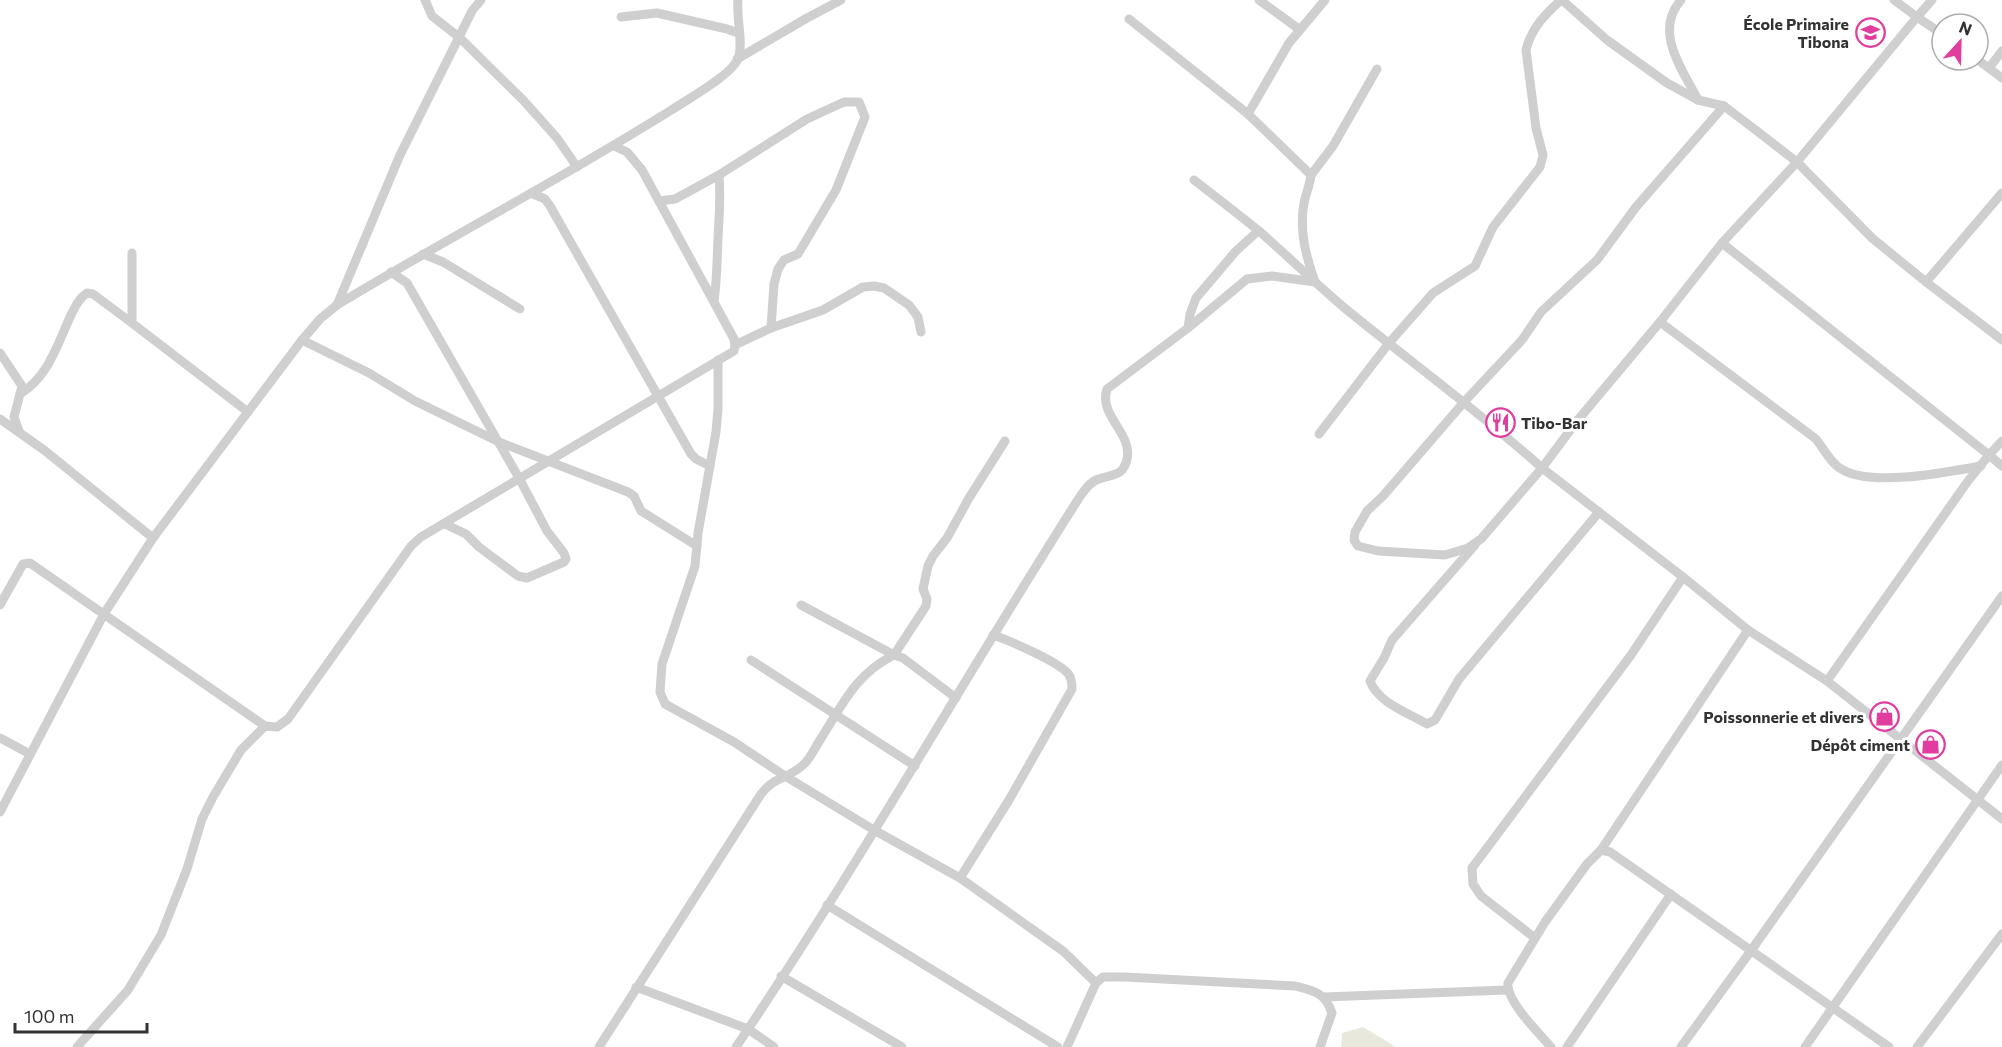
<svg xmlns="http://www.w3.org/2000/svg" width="2002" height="1047" font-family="Commissioner,sans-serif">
	<rect width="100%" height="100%" fill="#fff"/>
	<path fill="#e9e8dc" d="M1363,1027L1396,1047H1341L1342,1033Z"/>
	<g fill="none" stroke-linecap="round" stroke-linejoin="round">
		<g stroke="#cfcfcf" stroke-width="9">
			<path d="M425,0L432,16L460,38L524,101L557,138L577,167"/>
			<path d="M1259,0L1299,29"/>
			<path d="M1562,0L1607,40L1667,83L1698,100L1724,106L1753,128L1797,162L1872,238L1926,282L2002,340"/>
			<path d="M1681,0C1653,32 1683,70 1698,100"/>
			<path d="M1894,0L1917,17L1797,162L1722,243L1660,322L1577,421L1542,468L1683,577L1748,630L1827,681L2002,819"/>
			<path d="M1932,0L1917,17L1942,34"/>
			<path d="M621,17L657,13L727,29L738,33"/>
			<path d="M737,59L807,18L841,0"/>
			<path d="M1978,60L2002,78"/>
			<path d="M1989,68L2002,51"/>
			<path d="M1248,114L1289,43L1325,0"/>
			<path d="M1311,175L1333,146L1377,69"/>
			<path d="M1194,180C1216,197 1238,214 1259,231C1289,257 1317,285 1347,310C1412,363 1480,412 1542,468L1481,539L1468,548L1445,555L1378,551L1358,546L1354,540L1355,532L1367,511L1383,496L1464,402L1522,340L1541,312L1597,260L1636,207L1724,106"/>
			<path d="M531,193L545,199L550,206L691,454L696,459L710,466"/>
			<path d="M659,201L675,199L719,175L807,119L844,102H859L865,117L836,190L798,254L784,260L778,269L774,284L771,328"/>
			<path d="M1722,243L1989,455L1968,481L1827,681"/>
			<path d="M132,253V323L248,412"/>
			<path d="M423,254L443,262L520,309"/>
			<path d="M391,272L407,283L519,478L547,531L564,553L566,559L564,562L527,578L518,576L479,547L466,534L445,524"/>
			<path d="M1926,282L2002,193"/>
			<path d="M714,301C717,280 717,260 718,238C719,217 721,197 719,175"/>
			<path d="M337,305L400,155L472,11L481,0"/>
			<path d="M1660,322L1816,439C1824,449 1831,464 1843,470C1874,487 1947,472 1981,466"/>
			<path d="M1188,328L1190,314L1196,298L1236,251L1258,231"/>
			<path d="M302,340L369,373L415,401L499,442L628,492L634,496L641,511L697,546"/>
			<path d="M735,345L771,328L823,310L863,287L874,286L884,288L909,305L918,317L921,332"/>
			<path d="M0,353L22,386L14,417L19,431"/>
			<path d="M718,360V409L716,432L698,533L695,566L662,664L660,692L665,704L734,742L785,776L874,830L960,878L1063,951L1096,983"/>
			<path d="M20,394C49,376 57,345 71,315C75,307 79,298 87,293L93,294L132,323"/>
			<path d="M0,419L44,450L153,538"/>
			<path d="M1319,434L1389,343L1433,293L1475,266L1493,227L1540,167L1543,155L1536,128L1526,50C1531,29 1545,14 1561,0"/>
			<path d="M2002,441L1989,455L2002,466"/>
			<path d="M1475,545L1392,640L1384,658L1370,681C1378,703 1409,713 1427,724L1435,720L1459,679L1599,512"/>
			<path d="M0,605L23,564L30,563L265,726L277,727L288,719L411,546L421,537L734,351L735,345L734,339L642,170L627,152L614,146"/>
			<path d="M801,605L894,655L926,606L927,599L923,589L928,566L933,556L947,538L969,498L1005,441"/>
			<path d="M751,660L915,766"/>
			<path d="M0,738L30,754"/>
			<path d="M0,812L104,614L153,538L302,340L320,319L337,305C448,238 563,178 673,109C688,99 731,75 738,59C744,44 736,18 738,0"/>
			<path d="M1601,850L1748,630"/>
			<path d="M960,878L1009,800L1072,689C1072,684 1071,678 1069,675C1062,663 1008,640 993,635"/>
			<path d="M827,905L1058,1047"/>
			<path d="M1535,938L1481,896L1473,884L1472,868L1631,655L1683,577"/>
			<path d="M781,976L902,1047"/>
			<path d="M636,987L748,1029L774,1047"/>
			<path d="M1324,997L1507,990"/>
			<path d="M77,1047L128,990L161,935L187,869L202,819L213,797L241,750L265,726"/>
			<path d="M599,1047L761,794C776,775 790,779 805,763C811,757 815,748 820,740C842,706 855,674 894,655L903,658L956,698"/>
			<path d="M736,1047C857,868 963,680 1079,498C1084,491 1090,481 1099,479C1112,474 1123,477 1127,459C1133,433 1098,416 1107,389L1188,328L1247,279L1272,276L1315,282C1306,256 1299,231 1304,203C1306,193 1310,185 1311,175L1248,114L1129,19"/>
			<path d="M1067,1047L1096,983L1103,977H1125L1295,986C1314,991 1325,992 1332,1013L1320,1047"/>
			<path d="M1551,1047C1539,1033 1506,1001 1508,983L1545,922L1587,864L1601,850L1610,852L1889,1047"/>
			<path d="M1567,1047L1671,894"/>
			<path d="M1681,1047L1750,952L2002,596"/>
			<path d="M1805,1047L2002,765"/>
			<path d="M1917,1047L2002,934"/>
		</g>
	</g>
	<defs>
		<symbol id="school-ring" viewBox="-11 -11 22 22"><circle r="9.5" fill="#fff" stroke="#e03d9f" stroke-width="1.5"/><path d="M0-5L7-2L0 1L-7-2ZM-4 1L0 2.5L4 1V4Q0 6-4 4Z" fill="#e03d9f"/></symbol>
		<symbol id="restaurant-ring" viewBox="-11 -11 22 22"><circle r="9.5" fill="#fff" stroke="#e03d9f" stroke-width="1.5"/><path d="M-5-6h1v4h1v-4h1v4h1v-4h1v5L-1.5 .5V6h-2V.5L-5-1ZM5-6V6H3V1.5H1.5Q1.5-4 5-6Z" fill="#e03d9f"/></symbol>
		<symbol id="shop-ring" viewBox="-11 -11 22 22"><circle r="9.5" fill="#fff" stroke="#e03d9f" stroke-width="1.5"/><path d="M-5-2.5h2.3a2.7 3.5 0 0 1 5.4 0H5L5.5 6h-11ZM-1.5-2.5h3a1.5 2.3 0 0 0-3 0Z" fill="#e03d9f"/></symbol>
	</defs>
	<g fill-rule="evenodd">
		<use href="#school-ring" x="1854" y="16" width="33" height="33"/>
		<use href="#restaurant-ring" x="1484" y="406" width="33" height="33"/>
		<use href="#shop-ring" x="1868" y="700" width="33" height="33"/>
		<use href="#shop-ring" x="1914" y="728" width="33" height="33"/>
	</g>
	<g text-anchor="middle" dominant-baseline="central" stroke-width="6" stroke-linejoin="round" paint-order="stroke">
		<g font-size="16" font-weight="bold" fill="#323232" stroke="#fff" text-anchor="end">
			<text x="1849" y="23">École Primaire<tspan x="1849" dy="18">Tibona</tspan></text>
			<text x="1521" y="422" text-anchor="start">Tibo-Bar</text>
			<text x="1864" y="716">Poissonnerie et divers</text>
			<text x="1910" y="744">Dépôt ciment</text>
		</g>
	</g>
	<g transform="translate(1960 42) rotate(22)"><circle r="28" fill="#ffffff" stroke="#adadad" stroke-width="1.5"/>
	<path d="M0-4.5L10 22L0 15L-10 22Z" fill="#e03d9f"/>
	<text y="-9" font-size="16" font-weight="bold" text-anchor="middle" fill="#323232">N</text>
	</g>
	<path d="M15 1023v9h132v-9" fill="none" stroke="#323232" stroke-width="3"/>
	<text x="24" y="1023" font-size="18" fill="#323232" stroke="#ffffff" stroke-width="4.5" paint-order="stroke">100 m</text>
</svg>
